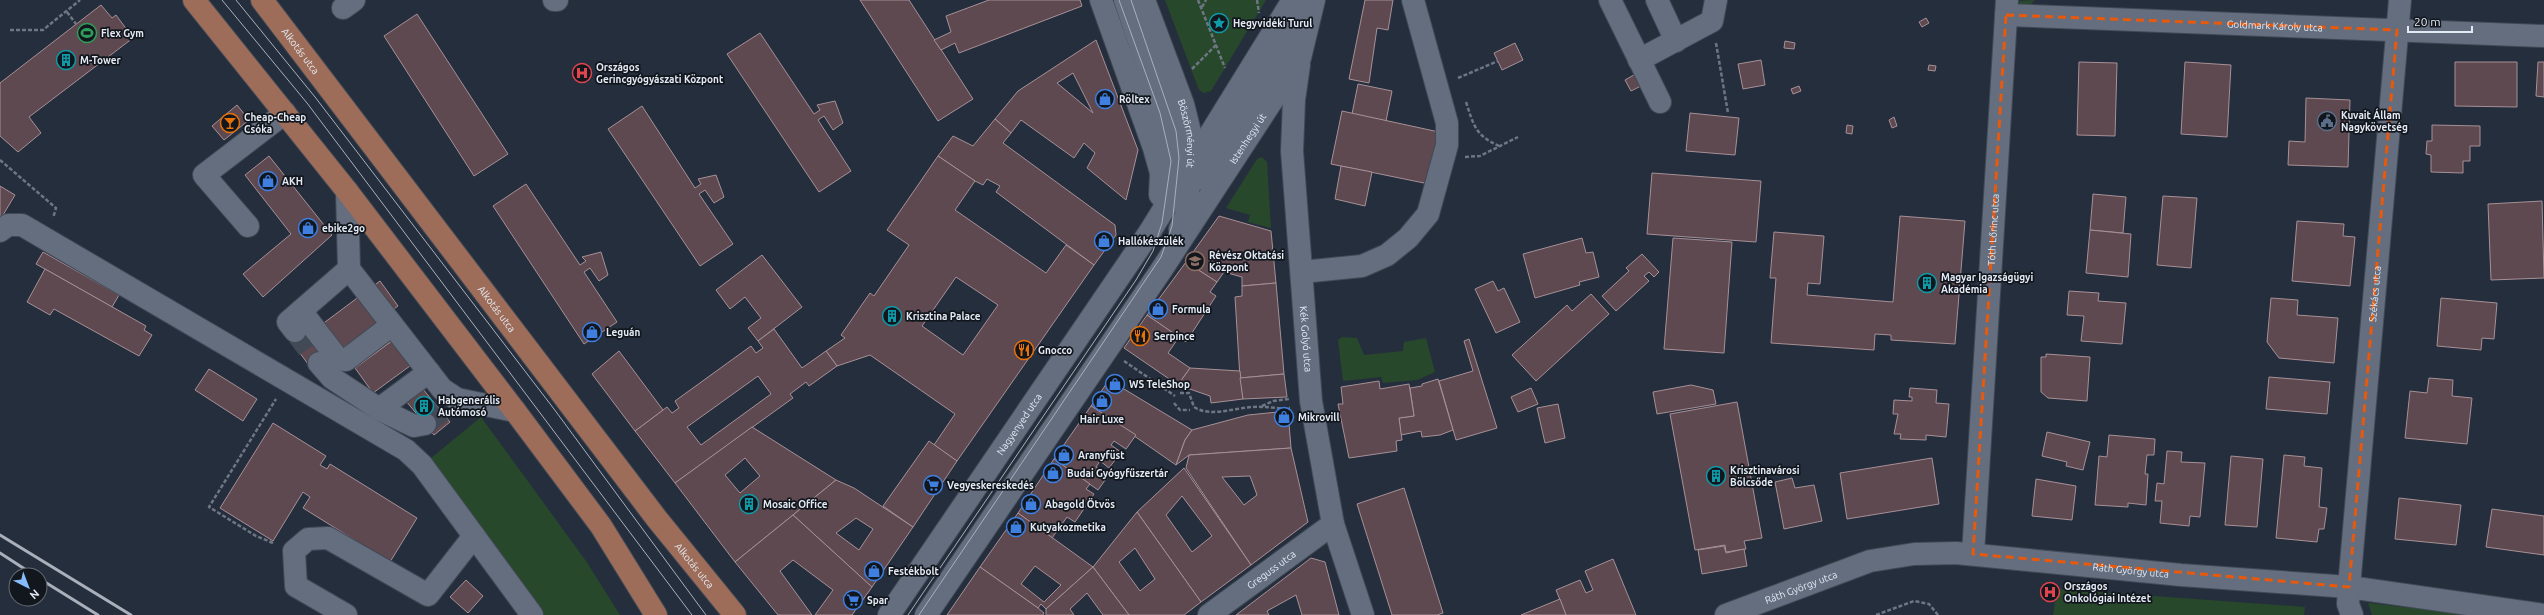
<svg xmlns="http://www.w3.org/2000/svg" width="2544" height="615" font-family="Ubuntu,sans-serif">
	<rect width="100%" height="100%" fill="#252e3d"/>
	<g fill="#28482c">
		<path d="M1165,0H1266L1211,91L1204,93L1199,90Z"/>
		<path d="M2035,0L2028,7H2020L2017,1Z"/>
		<path d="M1262,157L1267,162L1271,228L1248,222L1250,215L1226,208L1257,159Z"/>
		<path d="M1342,337L1357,338L1364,355L1403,351L1404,342L1426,338L1435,372L1417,380L1383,383L1381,377L1343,381L1338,340Z"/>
		<path d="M481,417L586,561L620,615H543L431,458Z"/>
		<path d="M2057,589L2305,607L2304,615H2053Z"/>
		<path d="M2368,603L2473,615H2372Z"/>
	</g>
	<g fill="#5d494f" stroke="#a79097" fill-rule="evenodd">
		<path d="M860,0H909L973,99L938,121Z"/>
		<path d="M989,0H1080L1082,6L959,53L955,43L941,50L934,40L951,32L946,16Z"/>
		<path d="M1365,0H1393L1388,30L1377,28L1369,83L1349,79Z"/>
		<path d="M101,5L112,18L116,15L133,38L29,117L41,133L18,152L0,136V83Z"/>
		<path d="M417,14L508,154L474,176L384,36Z"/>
		<path d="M1926,18L1929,23L1922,27L1919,22Z"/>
		<path d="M760,33L814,114L820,110L817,105L835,101L843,123L833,130L824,116L818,120L851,171L819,192L727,54Z"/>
		<path d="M1096,40L1138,150L1126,200L1087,168L1095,153L1084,143L1074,158L1021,120L1011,133L995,119L1018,91ZM1073,73L1093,113L1057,83Z"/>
		<path d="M1785,41L1795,43L1794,49L1784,48Z"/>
		<path d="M1515,43L1523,60L1502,70L1494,53Z"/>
		<path d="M1761,60L1765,85L1743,89L1738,64Z"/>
		<path d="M2079,62L2117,63L2115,136L2077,135Z"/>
		<path d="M2185,62L2231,65L2227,137L2181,134Z"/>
		<path d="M2455,62H2517V107L2455,106Z"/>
		<path d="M2538,62H2544V97L2536,96Z"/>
		<path d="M1929,65L1936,66L1935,71L1928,70Z"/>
		<path d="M1639,72L1645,84L1631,91L1625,80Z"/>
		<path d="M1358,84L1392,91L1386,121L1352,114Z"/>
		<path d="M1799,86L1801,91L1793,94L1791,89Z"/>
		<path d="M2306,98L2350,100L2348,167L2288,165L2289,141L2305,142Z"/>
		<path d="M237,105L249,120L224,140L212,126Z"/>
		<path d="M642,106L695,188L701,184L698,179L716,175L724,197L714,203L705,190L699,194L733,244L700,266L608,129Z"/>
		<path d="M1342,111L1439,132L1429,184L1331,164Z"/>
		<path d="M1690,113L1739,118L1735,155L1686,151Z"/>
		<path d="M1894,117L1897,126L1892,128L1889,120Z"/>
		<path d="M995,119L1011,133L1003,143L1115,225L1116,235L1094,265L996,192L1000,186L987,179L983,185L975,181L938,156L953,136L973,146Z"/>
		<path d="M1847,125L1853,126L1852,134L1846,133Z"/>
		<path d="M2432,125L2480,126V146H2470V161H2463V173L2431,172V155L2426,154L2427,141H2432Z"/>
		<path d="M269,156L332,235L263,297L243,274L291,234L245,175Z"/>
		<path d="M938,156L975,181L955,210L1046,273L1066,245L1094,265L957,461L934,445L955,414L870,355L837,366L826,351L845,338L841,335L870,293L874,296L909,245L887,230ZM956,277L998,305L963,355L922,326Z"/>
		<path d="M1341,166L1372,172L1365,206L1335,199Z"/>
		<path d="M1652,173L1761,181L1756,242L1647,234Z"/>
		<path d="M526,184L580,265L586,261L582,257L601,252L608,275L599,281L590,268L584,272L617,322L584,344L493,206Z"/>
		<path d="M0,186L15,195L0,220Z"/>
		<path d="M2093,194L2126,197L2123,233L2090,230Z"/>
		<path d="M2163,196L2197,198L2191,268L2157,265Z"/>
		<path d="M2542,201L2544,278L2491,280L2488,204Z"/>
		<path d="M1219,216L1271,231L1276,283L1242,286V277L1224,272L1217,282L1186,262Z"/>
		<path d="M1900,216L1965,221L1955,344L1891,340V335L1875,334L1874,350L1771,343L1776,278H1770L1774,232L1824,236L1820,284L1808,283L1807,295L1893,302Z"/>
		<path d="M2297,221L2344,224L2343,236L2355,237L2350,286L2292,281Z"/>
		<path d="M2090,230L2131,234L2128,277L2086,273Z"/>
		<path d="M1582,238L1586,253L1593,252L1599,277L1579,282L1580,285L1535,298L1523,254Z"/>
		<path d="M1673,238L1732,242L1724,353L1664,349Z"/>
		<path d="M43,252L119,295L112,307L36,264Z"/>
		<path d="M1642,254L1659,272L1654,277L1649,272L1644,276L1649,281L1616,311L1602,296L1629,271L1626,268Z"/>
		<path d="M762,255L802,307L758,341L748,328L761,318L745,297L730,309L716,290Z"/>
		<path d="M1186,262L1217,282L1210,292L1216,296L1186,342L1147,315Z"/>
		<path d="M45,269L146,326L144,330L152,335L139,356L54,309L50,315L27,302Z"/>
		<path d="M380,281L398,306L381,318L396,338L363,362L350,343L327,359L309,334Z"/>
		<path d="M1493,281L1498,291L1504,288L1520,322L1496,333L1475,289Z"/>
		<path d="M1276,283L1284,374L1240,378L1235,297L1242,296V286Z"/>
		<path d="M2069,291L2099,293L2098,301L2126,303L2122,344L2081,341L2084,316L2067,315Z"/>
		<path d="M1591,294L1609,314L1536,381L1512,355L1567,305L1572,311Z"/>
		<path d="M2271,298L2298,300L2297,315L2338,318L2334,363L2279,358L2267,342Z"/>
		<path d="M2441,298L2497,303L2494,339L2482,338L2481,350L2437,346Z"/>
		<path d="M1147,315L1179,337L1168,353L1190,368L1178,385L1124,348Z"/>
		<path d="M302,326L326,357L311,368L288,337Z"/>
		<path d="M774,329L802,368L826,351L837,366L809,386L806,382L790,394L793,398L675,483L635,431L667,407L672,413L679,408L675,401L751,346L756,353L763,348L758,341ZM758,376L771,394L701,445L687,427Z"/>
		<path d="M396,338L414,363L373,393L355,368Z"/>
		<path d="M1469,339L1497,428L1456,440L1439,381L1473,371L1464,341Z"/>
		<path d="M619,351L663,410L635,431L592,374Z"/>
		<path d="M2046,354L2090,357L2087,401L2048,398L2041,392V357H2046Z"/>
		<path d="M1190,368L1240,371L1243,399L1211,403L1210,396L1178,385Z"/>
		<path d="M209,369L257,399L243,421L195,390Z"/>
		<path d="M1284,374L1287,397L1243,399L1240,378Z"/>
		<path d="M2269,377L2330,382L2327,414L2266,409Z"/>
		<path d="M2429,378L2453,380L2452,396L2472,398L2467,444L2405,438L2410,391L2427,393Z"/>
		<path d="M1438,379L1453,430L1440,435L1422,437L1421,431L1401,435L1399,418L1414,416L1410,388L1422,386V384Z"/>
		<path d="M1109,380L1192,430L1185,440L1176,465L1091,406Z"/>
		<path d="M1379,381L1380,389L1409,384L1414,416L1399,418L1402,440L1396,441L1397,451L1349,458L1338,404H1343L1341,387Z"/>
		<path d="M1691,385L1713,390L1716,404L1657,414L1653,392Z"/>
		<path d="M422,388L450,422L434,435L406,401Z"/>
		<path d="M1531,388L1538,404L1518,412L1511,397Z"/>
		<path d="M1910,388L1937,390L1936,403L1949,404L1946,437L1926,435V440L1900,439L1901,434H1894L1898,414H1893L1894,400L1912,401V397H1909Z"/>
		<path d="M1737,402L1762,538L1744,541L1746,549L1726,552L1725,545L1695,550L1670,414Z"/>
		<path d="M1558,404L1565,438L1545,443L1537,408Z"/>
		<path d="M1091,406L1136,435L1126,449L1114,441L1111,445L1121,452L1109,468L1100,461L1096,467L1108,476L1098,490L1054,459Z"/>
		<path d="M1288,411L1291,448L1189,455L1176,465L1185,440L1192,430L1248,415Z"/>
		<path d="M273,423L326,456L320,465L327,469L330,464L417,518L390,562L303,508L310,497L303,492L273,541L220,508Z"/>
		<path d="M752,427L836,480L735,562L675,483ZM745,458L760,476L740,493L725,475Z"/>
		<path d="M2047,432L2090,442L2083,470L2066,466L2067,462L2042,456Z"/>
		<path d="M2109,435L2155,439L2154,455H2147L2145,474H2148L2146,505L2128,503V507L2095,505L2099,456L2107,457Z"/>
		<path d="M929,441L957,461L913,527L883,506Z"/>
		<path d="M1291,448L1308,522L1251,565L1186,468L1189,455ZM1250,476L1257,495L1244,505L1222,477Z"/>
		<path d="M2167,451L2182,452L2181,462L2205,463L2200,517L2190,516L2189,526L2160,523L2162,501H2155L2157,483L2164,484Z"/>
		<path d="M2284,455L2305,457L2304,466L2322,468L2319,507L2327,508L2324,529H2319L2317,542L2276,538Z"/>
		<path d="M2231,456L2263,459L2257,527L2225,525Z"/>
		<path d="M1932,458L1939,504L1847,519L1840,473Z"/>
		<path d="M1054,459L1090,484L1086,489L1094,494L1075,522L1067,517L1052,538L1018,513Z"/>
		<path d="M1184,468L1251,565L1201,602L1137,512ZM1182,496L1212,536L1192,552L1166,515Z"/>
		<path d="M1792,478L1795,488L1814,485L1822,521L1784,529L1775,482Z"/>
		<path d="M2036,479L2076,486L2072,520L2032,516Z"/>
		<path d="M836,480L854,488L913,527L872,587L793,515ZM856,518L873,529L859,550L836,533Z"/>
		<path d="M1404,488L1443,613L1437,615H1392L1357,504Z"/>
		<path d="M2399,498L2461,505L2456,545L2395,539Z"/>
		<path d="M2492,509L2544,516V555L2486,547Z"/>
		<path d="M1137,512L1201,602L1184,615H1129L1093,567ZM1135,548L1155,579L1140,591L1119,562Z"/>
		<path d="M1018,513L1093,567L1046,609L1041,604L1038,608L980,567ZM1035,566L1061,585L1044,602L1021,584Z"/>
		<path d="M793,515L872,587L852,615H815L833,590L793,560L780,571L812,615H778L735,562Z"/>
		<path d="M1724,546L1726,553L1744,549L1747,566L1702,574L1698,550Z"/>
		<path d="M1311,558L1325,562L1339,615H1302L1296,595L1267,611L1269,615H1236Z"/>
		<path d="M1613,559L1636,615H1566L1556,590L1580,580L1586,593L1593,590L1585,571Z"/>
		<path d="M980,567L1038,608L1044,613L1043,615H947Z"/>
		<path d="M1093,567L1129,615H1103L1087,593L1070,609L1074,615H1046V609Z"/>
		<path d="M466,580L483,596L468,613L450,597Z"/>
		<path d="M1560,599L1566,615H1521Z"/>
	</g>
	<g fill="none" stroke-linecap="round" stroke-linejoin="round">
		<g stroke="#424a58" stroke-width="22" stroke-dasharray="22 11" stroke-linecap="butt">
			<path d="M295,331L319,363"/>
			<path d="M425,424L441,411"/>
		</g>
		<defs>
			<g id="minor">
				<path d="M554,0H557"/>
				<path d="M1101,0L1154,148L1161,173L1160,195"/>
				<path d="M1125,0L1171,135L1175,159L1172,191"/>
				<path id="s1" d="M1144,0L1183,104L1191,136V162L1186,215L1180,229"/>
				<path d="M1610,0L1660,102"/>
				<path d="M1657,0L1676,41"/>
				<path d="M343,8L354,0"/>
				<path id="s2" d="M2006,15L2544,36"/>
				<path d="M1639,60L1712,21L1716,0"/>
				<path id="s3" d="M1299,65L1294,100L1292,151L1311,401L1333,524L1363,615"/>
				<path d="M1195,180C1235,128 1277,75 1298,13"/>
				<path d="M347,191L349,269L442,389L457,399L515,411"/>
				<path d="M248,226L204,175L285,113"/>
				<path d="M0,231L8,225H22L406,450L422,465L532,615"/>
				<path d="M1302,272L1362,266L1387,255L1408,238L1428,214L1447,145V123L1413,0"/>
				<path d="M301,311L338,359L346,360L392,325"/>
				<path d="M295,331L288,322L349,269"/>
				<path d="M319,363L332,378L379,409L414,426L425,424"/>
				<path d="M379,409L429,372"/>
				<path id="s4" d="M1973,554L2007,0"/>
				<path d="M346,615L296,586L294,551L308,539L328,538L428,595L474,536"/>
				<path id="s5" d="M889,615L1149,233L1293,0"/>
				<path id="s6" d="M926,615L1162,269L1300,58L1314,0"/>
				<path id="s7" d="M1209,615L1333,524"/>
				<path id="s8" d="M1726,615L1870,561L1914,554L1956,553L2181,575L2349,587L2544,615"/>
				<path id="s9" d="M2352,615L2348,604L2349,587L2400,0"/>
			</g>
			<g id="major">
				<path d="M194,0L347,191L515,411L601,526L656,615"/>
				<path id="s10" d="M262,0L657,519L735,615"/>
			</g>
		</defs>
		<use href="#minor" stroke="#414955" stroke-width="24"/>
		<use href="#major" stroke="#414955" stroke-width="24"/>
		<g stroke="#6e7683" stroke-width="2.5" stroke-dasharray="4 2" stroke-linecap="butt">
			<path d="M1198,0L1225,68"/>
			<path d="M1257,0L1259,13"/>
			<path d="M1202,7L1206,0"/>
			<path d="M67,12L76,24"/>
			<path d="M10,30H43L80,0"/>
			<path d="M1716,43L1728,113"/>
			<path d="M1192,69L1216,45"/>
			<path d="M1458,78L1498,61"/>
			<path d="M1466,102C1474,126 1475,135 1499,146"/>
			<path d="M1465,157L1480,156L1518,137"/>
			<path d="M0,160L56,208L53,218"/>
			<path d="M1124,361L1175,396"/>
			<path d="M1180,393H1189L1194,407C1212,419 1240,405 1262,407C1271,407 1279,409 1290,408"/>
			<path d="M1174,403L1180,410H1190"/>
			<path d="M1262,406L1273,401L1289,399"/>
			<path d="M273,543L256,536L209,507L276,399"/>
			<path d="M1876,615L1914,601L1929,604L1938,615"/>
		</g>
		<use href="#minor" stroke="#646e7f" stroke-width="22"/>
		<use href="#major" stroke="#9d6d59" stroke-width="22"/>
		<g stroke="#a9b0bb" stroke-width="1">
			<path d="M222,0L307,103L692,615"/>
			<path d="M236,0L315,97L554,409L706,615"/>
			<path d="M908,615L1136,280L1153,251L1162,223L1171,161L1160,113L1119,0"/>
			<path d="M919,615L1161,257L1172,226L1179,158L1176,131L1131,0"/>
		</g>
		<g stroke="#a9b0bb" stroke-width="3">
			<path d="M0,535L131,615"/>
			<path d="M0,553L34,575"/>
			<path d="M40,579L98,615"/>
		</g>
	</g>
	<path fill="none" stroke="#e8590c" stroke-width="3" stroke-dasharray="8 5" stroke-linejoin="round" d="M2006,15L2397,30L2349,587L1973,554Z"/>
	<defs>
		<symbol id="sight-ring" viewBox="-11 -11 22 22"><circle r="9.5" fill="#12161d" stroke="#0f9aa8" stroke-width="1.5"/><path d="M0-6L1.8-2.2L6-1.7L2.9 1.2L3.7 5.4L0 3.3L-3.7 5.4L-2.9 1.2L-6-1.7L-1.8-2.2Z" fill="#0f9aa8"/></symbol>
		<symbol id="stadium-ring" viewBox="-11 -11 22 22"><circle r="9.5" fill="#12161d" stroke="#2e9e5b" stroke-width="1.5"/><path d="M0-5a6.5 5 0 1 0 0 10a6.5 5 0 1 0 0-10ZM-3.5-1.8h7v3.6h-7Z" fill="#2e9e5b"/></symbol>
		<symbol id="building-ring" viewBox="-11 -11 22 22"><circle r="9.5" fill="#12161d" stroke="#0f9aa8" stroke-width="1.5"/><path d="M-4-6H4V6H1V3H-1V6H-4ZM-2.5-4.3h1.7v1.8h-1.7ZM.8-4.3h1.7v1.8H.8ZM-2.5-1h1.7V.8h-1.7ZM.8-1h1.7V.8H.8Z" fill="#0f9aa8"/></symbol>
		<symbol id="hospital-ring" viewBox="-11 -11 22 22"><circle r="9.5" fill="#12161d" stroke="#e0444e" stroke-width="1.5"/><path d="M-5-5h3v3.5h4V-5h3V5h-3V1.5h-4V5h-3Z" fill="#e0444e"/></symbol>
		<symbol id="shop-ring" viewBox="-11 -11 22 22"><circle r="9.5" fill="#12161d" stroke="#3f7fe0" stroke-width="1.5"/><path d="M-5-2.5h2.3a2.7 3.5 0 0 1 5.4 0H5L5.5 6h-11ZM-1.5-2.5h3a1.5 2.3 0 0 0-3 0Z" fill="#3f7fe0"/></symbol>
		<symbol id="civic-ring" viewBox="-11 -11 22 22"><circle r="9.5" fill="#12161d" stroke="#5c6f8a" stroke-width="1.5"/><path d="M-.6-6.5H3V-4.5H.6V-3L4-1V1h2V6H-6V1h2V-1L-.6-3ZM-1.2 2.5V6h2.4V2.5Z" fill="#5c6f8a"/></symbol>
		<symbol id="bar-ring" viewBox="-11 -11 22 22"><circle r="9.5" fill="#12161d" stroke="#e8710a" stroke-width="1.5"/><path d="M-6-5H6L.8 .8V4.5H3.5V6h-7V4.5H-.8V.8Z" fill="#e8710a"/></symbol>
		<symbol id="school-ring" viewBox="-11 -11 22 22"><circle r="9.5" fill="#12161d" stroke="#8d6e63" stroke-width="1.5"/><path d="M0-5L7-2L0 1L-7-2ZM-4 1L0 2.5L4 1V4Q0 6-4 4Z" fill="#8d6e63"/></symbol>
		<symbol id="restaurant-ring" viewBox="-11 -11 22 22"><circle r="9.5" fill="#12161d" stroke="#e8710a" stroke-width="1.5"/><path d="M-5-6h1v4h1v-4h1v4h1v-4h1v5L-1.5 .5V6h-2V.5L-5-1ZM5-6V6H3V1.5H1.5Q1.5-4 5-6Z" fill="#e8710a"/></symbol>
		<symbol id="supermarket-ring" viewBox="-11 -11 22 22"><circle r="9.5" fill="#12161d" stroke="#3f7fe0" stroke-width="1.5"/><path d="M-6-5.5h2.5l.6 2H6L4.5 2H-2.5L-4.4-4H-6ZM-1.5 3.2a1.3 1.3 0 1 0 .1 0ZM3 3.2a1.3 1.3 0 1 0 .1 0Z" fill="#3f7fe0"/></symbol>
	</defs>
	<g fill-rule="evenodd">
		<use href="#sight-ring" x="1208" y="12" width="22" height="22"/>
		<use href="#stadium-ring" x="76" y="22" width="22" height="22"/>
		<use href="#building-ring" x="55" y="49" width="22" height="22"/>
		<use href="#hospital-ring" x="571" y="62" width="22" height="22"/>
		<use href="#shop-ring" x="1094" y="88" width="22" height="22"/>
		<use href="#civic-ring" x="2316" y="110" width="22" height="22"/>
		<use href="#bar-ring" x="219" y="112" width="22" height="22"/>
		<use href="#shop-ring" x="257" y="170" width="22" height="22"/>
		<use href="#shop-ring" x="297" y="217" width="22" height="22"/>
		<use href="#shop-ring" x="1093" y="230" width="22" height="22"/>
		<use href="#school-ring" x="1184" y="250" width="22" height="22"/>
		<use href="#building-ring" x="1916" y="272" width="22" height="22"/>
		<use href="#shop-ring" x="1147" y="298" width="22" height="22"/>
		<use href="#building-ring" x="881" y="305" width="22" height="22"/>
		<use href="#shop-ring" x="581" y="321" width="22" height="22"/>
		<use href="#restaurant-ring" x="1129" y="325" width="22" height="22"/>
		<use href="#restaurant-ring" x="1013" y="339" width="22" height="22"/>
		<use href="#shop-ring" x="1104" y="373" width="22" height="22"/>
		<use href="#shop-ring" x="1091" y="390" width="22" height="22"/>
		<use href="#building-ring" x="413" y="395" width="22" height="22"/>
		<use href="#shop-ring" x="1273" y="406" width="22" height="22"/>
		<use href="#shop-ring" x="1053" y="444" width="22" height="22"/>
		<use href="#shop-ring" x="1042" y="462" width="22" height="22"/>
		<use href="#building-ring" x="1705" y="465" width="22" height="22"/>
		<use href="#supermarket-ring" x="922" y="474" width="22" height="22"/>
		<use href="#building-ring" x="738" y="493" width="22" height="22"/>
		<use href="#shop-ring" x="1020" y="493" width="22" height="22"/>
		<use href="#shop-ring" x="1005" y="516" width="22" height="22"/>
		<use href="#shop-ring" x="863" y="560" width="22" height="22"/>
		<use href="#hospital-ring" x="2039" y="581" width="22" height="22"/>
		<use href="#supermarket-ring" x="842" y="589" width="22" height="22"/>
	</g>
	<g text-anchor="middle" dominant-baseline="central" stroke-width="3.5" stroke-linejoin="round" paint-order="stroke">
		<g font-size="10" font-weight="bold" fill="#e4eaf4" stroke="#12161d" text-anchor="start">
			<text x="1233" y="23">Hegyvidéki Turul</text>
			<text x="101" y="33">Flex Gym</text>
			<text x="80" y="60">M-Tower</text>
			<text x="596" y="67">Országos<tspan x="596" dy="12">Gerincgyógyászati Központ</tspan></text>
			<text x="1119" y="99">Röltex</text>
			<text x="2341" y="115">Kuvait Állam<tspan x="2341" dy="12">Nagykövetség</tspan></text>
			<text x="244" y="117">Cheap-Cheap<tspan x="244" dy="12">Csóka</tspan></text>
			<text x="282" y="181">AKH</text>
			<text x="322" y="228">ebike2go</text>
			<text x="1118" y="241">Hallókészülék</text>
			<text x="1209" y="255">Révész Oktatási<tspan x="1209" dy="12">Központ</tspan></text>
			<text x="1941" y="277">Magyar Igazságügyi<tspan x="1941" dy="12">Akadémia</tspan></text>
			<text x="1172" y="309">Formula</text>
			<text x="906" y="316">Krisztina Palace</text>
			<text x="606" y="332">Leguán</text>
			<text x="1154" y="336">Serpince</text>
			<text x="1038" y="350">Gnocco</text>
			<text x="1129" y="384">WS TeleShop</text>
			<text x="438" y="400">Habgenerális<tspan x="438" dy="12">Autómosó</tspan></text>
			<text x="1298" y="417">Mikrovill</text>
			<text x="1102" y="419" text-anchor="middle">Hair Luxe</text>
			<text x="1078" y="455">Aranyfüst</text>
			<text x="1730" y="470">Krisztinavárosi<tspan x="1730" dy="12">Bölcsőde</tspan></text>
			<text x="1067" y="473">Budai Gyógyfűszertár</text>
			<text x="947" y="485">Vegyeskereskedés</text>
			<text x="763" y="504">Mosaic Office</text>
			<text x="1045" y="504">Abagold Ötvös</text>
			<text x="1030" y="527">Kutyakozmetika</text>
			<text x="888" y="571">Festékbolt</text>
			<text x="2064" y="586">Országos<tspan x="2064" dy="12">Onkológiai Intézet</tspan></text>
			<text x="867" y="600">Spar</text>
		</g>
		<g font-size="10" fill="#e4eaf4" stroke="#12161d">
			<text stroke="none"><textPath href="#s2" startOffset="269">Goldmark Károly utca</textPath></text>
			<text stroke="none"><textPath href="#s10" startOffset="64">Alkotás utca</textPath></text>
			<text stroke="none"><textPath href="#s1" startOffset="141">Böszörményi út</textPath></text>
			<text stroke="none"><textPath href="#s6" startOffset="575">Istenhegyi út</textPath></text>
			<text stroke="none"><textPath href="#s4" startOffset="325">Tóth Lőrinc utca</textPath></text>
			<text stroke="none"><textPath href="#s9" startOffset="323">Székács utca</textPath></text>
			<text stroke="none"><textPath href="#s10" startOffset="388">Alkotás utca</textPath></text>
			<text stroke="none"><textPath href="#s3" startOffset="275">Kék Golyó utca</textPath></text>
			<text stroke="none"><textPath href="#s5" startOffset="231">Nagyenyed utca</textPath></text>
			<text stroke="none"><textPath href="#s10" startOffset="712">Alkotás utca</textPath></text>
			<text stroke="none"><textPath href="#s7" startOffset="77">Greguss utca</textPath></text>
			<text stroke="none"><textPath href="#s8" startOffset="416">Ráth György utca</textPath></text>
			<text stroke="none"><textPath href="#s8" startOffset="80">Ráth György utca</textPath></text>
		</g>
	</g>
	<g transform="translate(28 587) rotate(138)"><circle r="19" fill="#12161d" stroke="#666b73"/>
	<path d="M0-3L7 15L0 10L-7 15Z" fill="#86bbfb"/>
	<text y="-6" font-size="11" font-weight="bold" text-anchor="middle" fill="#e4eaf4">N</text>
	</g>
	<path d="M2408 26v6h64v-6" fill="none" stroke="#e4eaf4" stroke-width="2"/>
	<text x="2414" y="26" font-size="12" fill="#e4eaf4" stroke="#12161d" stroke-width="3" paint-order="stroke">20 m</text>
</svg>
